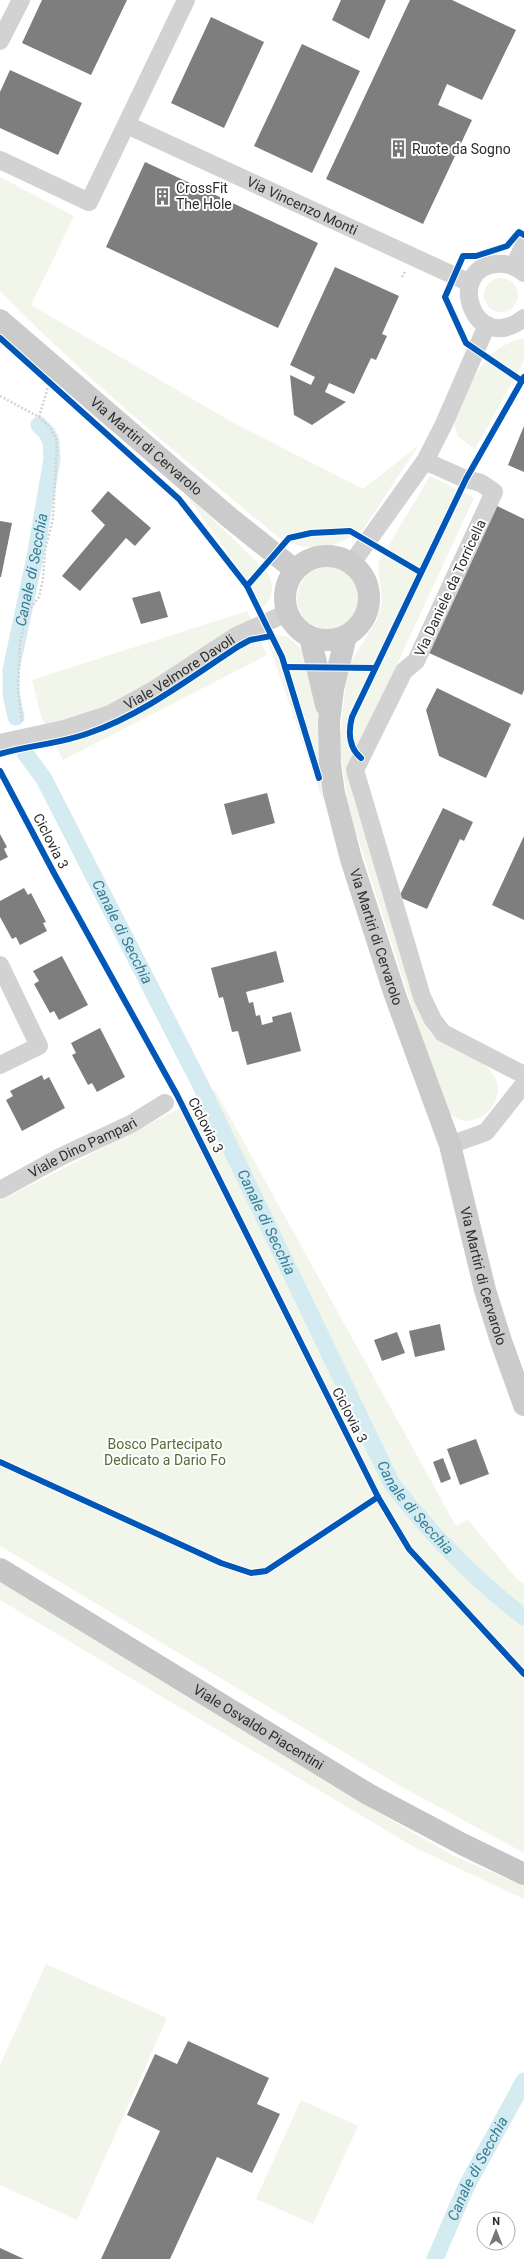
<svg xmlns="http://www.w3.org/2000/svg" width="524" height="2259" font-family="Roboto,sans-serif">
	<rect width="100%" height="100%" fill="#fff"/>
	<g fill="#f1f5ea">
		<path d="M0,177L74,216L31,305L232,422L363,489L418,446L364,528C335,550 310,554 278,537C184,459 86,379 0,291Z"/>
		<circle cx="501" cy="295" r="17"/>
		<path d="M524,338V361L475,449L458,437L453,421C471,385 481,347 524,338Z"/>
		<path d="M430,476L474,498L353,759V798L429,1032L482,1063C524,1094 472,1139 450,1113C447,1109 445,1104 442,1100L350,814L339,746L346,682L352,660L377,620L382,601L378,563Z"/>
		<path d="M183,490L267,572C277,588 271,604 256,613L240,571Z"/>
		<circle cx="328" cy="598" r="31"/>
		<path d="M247,611L267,655L63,760L41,716L32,680Z"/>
		<path d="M262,632L289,637L309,657L317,680L323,801L268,642Z"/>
		<path d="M215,1090L456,1526L468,1520L517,1579L524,1584V1853L402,1787L0,1546V1201Z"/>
		<path d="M0,1582L374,1810L452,1855L524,1886V1899L414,1847L0,1600Z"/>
		<path d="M46,1964L167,2018L77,2220L0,2185V2065Z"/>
		<path d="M301,2100L358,2126L313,2224L256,2199Z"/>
	</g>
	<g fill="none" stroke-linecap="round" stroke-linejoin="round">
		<g stroke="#d5ebf2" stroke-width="17">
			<path id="s1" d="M16,717L11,694V670L35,557L52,459L51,442L47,433L39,425"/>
			<path id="s2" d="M25,753L44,779L199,1082L392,1484C430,1533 475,1580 524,1617"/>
			<path id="s3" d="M435,2259L466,2187L524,2081"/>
		</g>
	</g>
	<g fill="#7e7e7e">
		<path d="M42,0H127L91,75L22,43Z"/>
		<path d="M341,0H386L369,39L332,20Z"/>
		<path d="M410,0H452L516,30L482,100L447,84L438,105L472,120L423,224L326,179Z"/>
		<path d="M211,17L264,42L224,128L171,103Z"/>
		<path d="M302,44L360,71L312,173L254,146Z"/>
		<path d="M10,70L82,103L58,155L0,128V92Z"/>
		<path d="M145,162L318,243L278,328L106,247Z"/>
		<path d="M335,267L399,296L382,334L387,336L376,360L371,358L354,394L329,383L325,392L346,402L312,425L294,415L290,375L311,385L315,377L290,365Z"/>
		<path d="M524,426V472L508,465Z"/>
		<path d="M108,491L151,528L135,546L126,538L80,591L62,576L105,525L91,511Z"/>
		<path d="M497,506L524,519V690L522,695L429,653Z"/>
		<path d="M0,521L12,523L1,577H0Z"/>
		<path d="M160,591L168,617L141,624L132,598Z"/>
		<path d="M437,688L511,724L486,778L439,756L426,710Z"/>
		<path d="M267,793L275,823L232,835L224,804Z"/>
		<path d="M443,808L473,822L464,841L460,839L427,909L399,897Z"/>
		<path d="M0,834L7,847L4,849L8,857L0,861Z"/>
		<path d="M524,836V920L492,905Z"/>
		<path d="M24,888L28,895L31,893L46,922L43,923L47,931L20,945L16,937L12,939L0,917V901Z"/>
		<path d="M276,951L284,982L246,992L249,1003L253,1002L256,1016L260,1015L262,1025L273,1022L272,1017L291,1012L301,1051L247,1065L238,1031L232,1032L223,997L219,998L211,968Z"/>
		<path d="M62,956L88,1005L59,1020L54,1011L50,1013L34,984L39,981L33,971Z"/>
		<path d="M100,1028L125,1077L97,1092L92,1083L88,1085L72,1055L76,1053L71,1043Z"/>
		<path d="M42,1075L44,1080L49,1077L65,1108L22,1131L6,1100L13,1096L10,1091Z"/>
		<path d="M440,1324L445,1350L415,1357L409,1331Z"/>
		<path d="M397,1332L405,1353L382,1361L374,1340Z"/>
		<path d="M476,1439L489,1474L460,1485L447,1449Z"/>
		<path d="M443,1458L451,1479L441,1483L433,1462Z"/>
		<path d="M188,2041L269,2078L257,2104L280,2114L252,2173L217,2157L170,2259H101L160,2131L127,2115L155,2054L177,2064Z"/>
		<path d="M0,2248L24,2259H0Z"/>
	</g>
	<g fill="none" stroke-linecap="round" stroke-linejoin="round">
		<g stroke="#d2d2d2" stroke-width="2.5" stroke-dasharray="2 2" stroke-linecap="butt">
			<path d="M402,277L405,272"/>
			<path d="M0,396L39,417L50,428L57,441L53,519L45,550L43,579L39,597L27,612L20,643L18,690L22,721"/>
			<path d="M39,417L48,387"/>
		</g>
		<g stroke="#d2d2d2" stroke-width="18">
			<path d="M0,41L21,0"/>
			<path id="s4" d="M127,125L470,283"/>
			<path d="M0,160L89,202L186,0"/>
			<path d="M514,266L524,245"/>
			<path d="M524,273C516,266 507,263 496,264C445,268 473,358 524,318"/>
			<path d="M425,461L463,478L481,483L494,492L416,661L404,671L355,770L422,997L433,1020L443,1033L524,1075"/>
			<path d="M352,563L425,461L443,426L487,325"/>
			<path id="s5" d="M0,743L64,729L110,714L155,689L236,636L287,613"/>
			<path d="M0,965L39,1046L0,1065"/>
			<path d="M450,1145L486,1132L524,1084"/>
			<path id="s6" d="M0,1190L62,1156L131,1124L165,1103"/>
		</g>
		<g stroke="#cbcbcb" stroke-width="22">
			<path id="s7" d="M0,320L230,518L295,570"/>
			<circle cx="327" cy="598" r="42"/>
			<path id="s8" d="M346,636L333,689L329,722L330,764L334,793L351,859L395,995L450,1145L485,1290L501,1341L524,1405"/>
			<path d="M310,637L326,705"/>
		</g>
		<path stroke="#c5c5c5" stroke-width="22" id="s9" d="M0,1569L368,1794L464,1845L524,1874"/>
		<defs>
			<g id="cycleway">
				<path d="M0,338L179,499L247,586"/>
				<path d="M522,381L466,343L445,297L463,256H476L507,246L519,232L524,235"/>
				<path d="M285,667L375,668"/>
				<path d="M0,754C29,745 60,744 89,733C144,714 191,677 239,646L250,640L271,636"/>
				<path d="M361,758C349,748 348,732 352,717L466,479L524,377"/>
				<path d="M0,771L55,875L177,1095L378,1497L409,1549L524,1674"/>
				<path d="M319,778L282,657L247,586L289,538L311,533L350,531L420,572"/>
				<path d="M0,1462L221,1563L251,1573L266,1571L378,1497"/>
			</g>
		</defs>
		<use href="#cycleway" stroke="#fff" stroke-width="8"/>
		<use href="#cycleway" stroke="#0057b8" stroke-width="6"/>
	</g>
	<defs>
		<symbol id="building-bare" viewBox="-9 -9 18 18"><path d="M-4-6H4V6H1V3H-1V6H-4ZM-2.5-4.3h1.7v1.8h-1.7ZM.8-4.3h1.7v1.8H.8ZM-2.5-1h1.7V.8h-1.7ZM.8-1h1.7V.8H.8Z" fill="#767676" stroke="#fff" stroke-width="2.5" paint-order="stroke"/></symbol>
	</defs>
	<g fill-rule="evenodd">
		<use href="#building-bare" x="386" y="136" width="25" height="25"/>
		<use href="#building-bare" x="150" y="184" width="25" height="25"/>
	</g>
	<g text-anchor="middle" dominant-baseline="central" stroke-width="4" stroke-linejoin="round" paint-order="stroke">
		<g font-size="14" fill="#2d2d2d" stroke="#fff" text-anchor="start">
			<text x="412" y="149">Ruote da Sogno</text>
			<text x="176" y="188">CrossFit<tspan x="176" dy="16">The Hole</tspan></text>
		</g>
		<g font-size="14" fill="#2d2d2d" stroke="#fff">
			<text stroke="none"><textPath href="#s4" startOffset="193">Via Vincenzo Monti</textPath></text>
			<text stroke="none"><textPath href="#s7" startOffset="193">Via Martiri di Cervarolo</textPath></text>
			<text transform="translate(450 588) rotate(-65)">Via Daniele da Torricella</text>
			<text stroke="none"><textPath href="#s5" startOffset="195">Viale Velmore Davoli</textPath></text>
			<text transform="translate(51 841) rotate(63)">Ciclovia 3</text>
			<text stroke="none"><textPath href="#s8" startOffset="309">Via Martiri di Cervarolo</textPath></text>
			<text transform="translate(206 1125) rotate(63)">Ciclovia 3</text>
			<text stroke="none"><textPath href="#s6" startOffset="93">Viale Dino Pampari</textPath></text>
			<text stroke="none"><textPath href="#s8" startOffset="665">Via Martiri di Cervarolo</textPath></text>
			<text transform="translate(350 1415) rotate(63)">Ciclovia 3</text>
			<text stroke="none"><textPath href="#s9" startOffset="303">Viale Osvaldo Piacentini</textPath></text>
		</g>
		<g font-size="14" fill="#586b37" stroke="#fff">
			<text x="165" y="1444">Bosco Partecipato<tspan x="165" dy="16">Dedicato a Dario Fo</tspan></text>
		</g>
		<g font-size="15" font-style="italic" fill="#357e94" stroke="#fff">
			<text stroke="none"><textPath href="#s1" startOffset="150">Canale di Secchia</textPath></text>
			<text stroke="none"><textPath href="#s2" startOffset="204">Canale di Secchia</textPath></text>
			<text stroke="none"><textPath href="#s2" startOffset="528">Canale di Secchia</textPath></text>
			<text stroke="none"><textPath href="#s2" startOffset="851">Canale di Secchia</textPath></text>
			<text stroke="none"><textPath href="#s3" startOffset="100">Canale di Secchia</textPath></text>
		</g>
	</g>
	<g transform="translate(496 2231)"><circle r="19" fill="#ffffff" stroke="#ababab"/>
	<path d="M0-3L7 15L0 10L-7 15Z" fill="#767676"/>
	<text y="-6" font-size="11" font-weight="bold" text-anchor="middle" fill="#2d2d2d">N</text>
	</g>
</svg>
